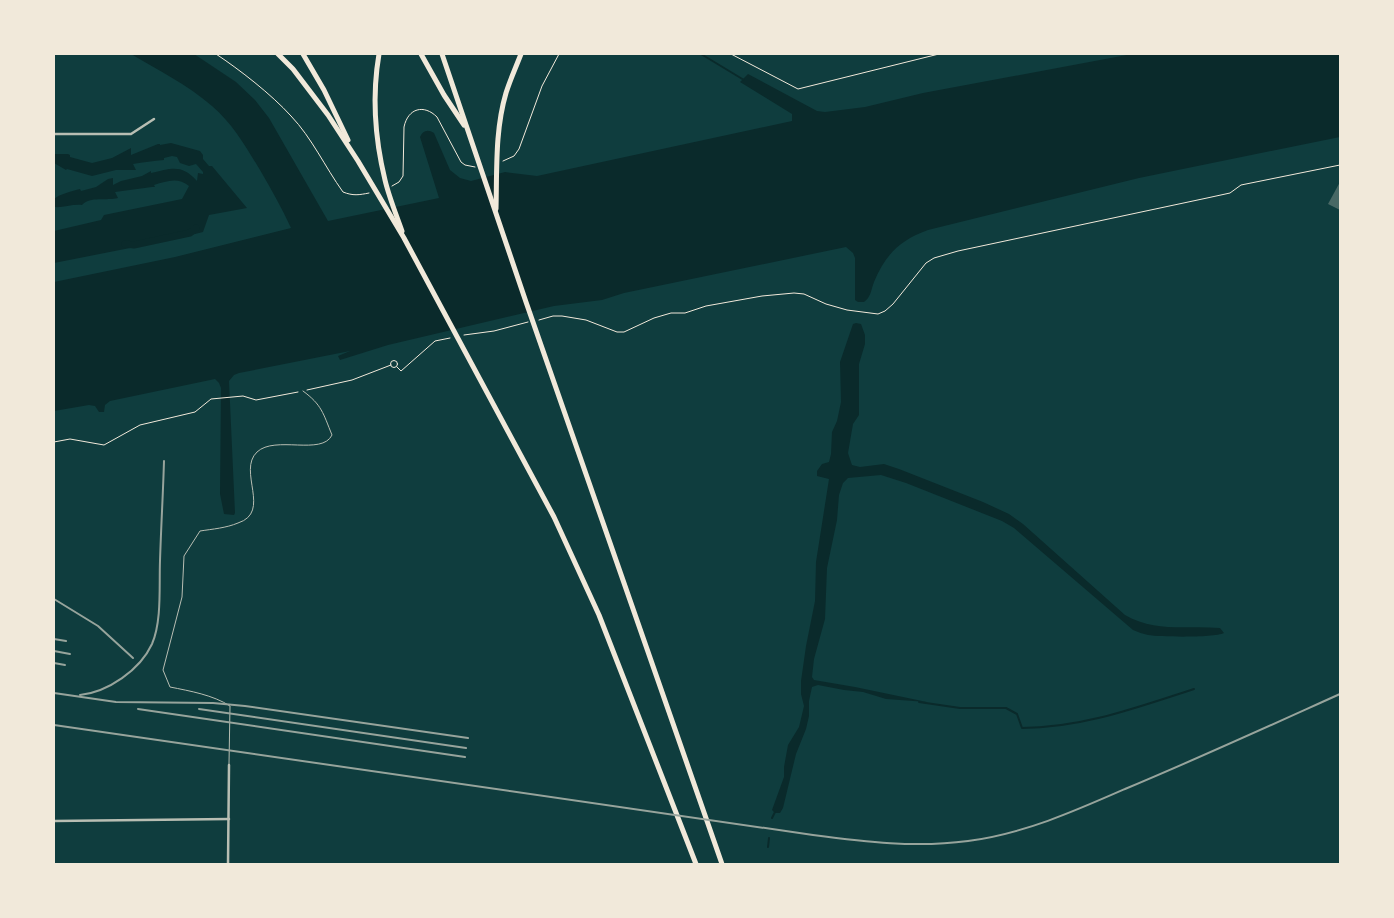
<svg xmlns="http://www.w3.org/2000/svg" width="1394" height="918" font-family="Inter,sans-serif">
	<rect width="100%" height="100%" fill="#0f3d3e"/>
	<g fill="#0a2a2b">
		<path d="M131,54H194L236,82L255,100L269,118L328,221L439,198L420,137C423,130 428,129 434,133L450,170L460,178L471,181L505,172L537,176L792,121V114L740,82L748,74L817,111L825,112L865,107L923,93L1132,54H1340V137L1139,178L928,230C900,240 885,255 874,282C871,290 871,297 864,302H858L855,300V258L853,253L846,247L624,293L602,300L554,306L388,345L340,360L338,356L350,351L239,373L234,375L229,381L235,513L234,515L224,514L220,494L221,388L219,383L215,379L110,401L105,405L104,412H99L95,406L89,405L54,411V282L175,257L291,228C282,208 271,189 260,170C246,147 233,124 212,106C188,85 158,70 131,54Z"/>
		<path d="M171,143L200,151L203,155V159L209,166H212L247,208L209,215L203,232L191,235L190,231L134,243L135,247L54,263V231L101,220L104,215L182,199L189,186C178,177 167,181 154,185L155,187H152L115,192L118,198C107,201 90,196 82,205C72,204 63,208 54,207V199C60,194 72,191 80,189L81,191L96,187L108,179L113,178V185L121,181L142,176L151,171V173C172,168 182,164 197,181L198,173L203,174V172L196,164L189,166L180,163L177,157L172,156L164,158V160C154,161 143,162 133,164L136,170H116L92,176L67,169L66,170L54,163V154H68L70,155V157L92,163L112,158L131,148V155L158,144H160V145Z"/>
		<path d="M856,323L861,324L865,335V344L859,364V415L853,424L848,453L852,465L860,467L884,464L899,469L983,502L1009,514L1023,524L1125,615C1156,633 1186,625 1220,628L1224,633C1214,638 1160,637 1148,635C1143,634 1138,632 1133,630L1014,528L1002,521L906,483L881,475L848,478L843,483L839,495L837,520L827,568L825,619L814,659L812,677L814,680L855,687L927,702L886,699L863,692L844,690L818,685L812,687L809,701V716L806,729L796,754L783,808L780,813H775L772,810L784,777V767L788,745L799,727L804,706L801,694V681L806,646L815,601L816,562L829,479L817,476V471L822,464L829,462L831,454L832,432L837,421L841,402L840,362L853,324Z"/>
	</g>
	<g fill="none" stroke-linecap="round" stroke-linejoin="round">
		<g stroke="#0a2a2b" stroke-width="2">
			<path d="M701,54L744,80"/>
			<path d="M919,702L960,708H1006L1017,714L1022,728C1082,728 1138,707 1194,689"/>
			<path d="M772,818L775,812"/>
			<path d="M768,847L769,838"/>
		</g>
		<path stroke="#0a2a2b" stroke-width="7" d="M125,244L134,245L190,233L196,228"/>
	</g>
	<path fill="#486865" d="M1340,182V210L1328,204Z"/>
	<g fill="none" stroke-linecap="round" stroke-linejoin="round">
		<g stroke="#f1e9da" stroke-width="1">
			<path d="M216,54C240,70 271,94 291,116C312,138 325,167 343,192C353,196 359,195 369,193"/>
			<path d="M731,54L798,89L939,54"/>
			<path d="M503,161L514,156L519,149L542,86L559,54"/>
			<path d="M392,186L399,182L403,176L404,127C408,108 424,104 437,117L461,162L465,165L475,167"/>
			<path d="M539,320L553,316H562L586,320L617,332H624L654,318L671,313H685L706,306L762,296L794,293L804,294L826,304L847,310L878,314L885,311L893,304L926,263L934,258L958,251L1207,198L1230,193L1241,185L1340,165"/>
			<path d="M464,335L494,331L528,322"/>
			<circle cx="394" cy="364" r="3.5"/>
			<path d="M397,367L401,371L435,341L450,338"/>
			<path d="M307,390L352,380L391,365"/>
			<path d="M54,442L70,439L104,445L140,425L195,412L211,399L243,396L256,400L298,392"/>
		</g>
		<path stroke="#b8beb3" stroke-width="1" d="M229,764L230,706C213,695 190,691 170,687L163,670L182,597L184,556L200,531C213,529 226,528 238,523C272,512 237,471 257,452C275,435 322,456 332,435C323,413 322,405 303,391"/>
		<g stroke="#b8beb3" stroke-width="2.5">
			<path d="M54,134H131L154,119"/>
			<path d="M54,821L229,819"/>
			<path d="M228,864L229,765"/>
		</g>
		<g stroke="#f1e9da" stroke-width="5">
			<path d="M278,54L293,69L328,115L358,161L404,238L554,517L599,615L696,864"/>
			<path d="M303,54L324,90L348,140"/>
			<path d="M379,54C372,95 375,139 385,180C389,197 396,214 402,231"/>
			<path d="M421,54L444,95L464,125"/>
			<path d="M442,54L526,302L722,864"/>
			<path d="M496,209C497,170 495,130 506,93C510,80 516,67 521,54"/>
		</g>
		<g stroke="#97a49c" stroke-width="2">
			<path d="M54,599L98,626L133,658"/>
			<path d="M54,639L66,641"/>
			<path d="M54,651L70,654"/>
			<path d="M54,663L65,665"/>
			<path d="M54,693L116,702L213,703L245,706L468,738"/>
			<path d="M80,695C108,692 140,670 152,644C162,621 159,586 160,561C161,528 163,495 164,461"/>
			<path d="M138,709L465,757"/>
			<path d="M199,709L466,748"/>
			<path d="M54,725L813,835C865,842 916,848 968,841C1023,834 1075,811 1125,789C1197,759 1269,726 1340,694"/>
		</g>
	</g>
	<rect width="1394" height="918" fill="none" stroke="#f1e9da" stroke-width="110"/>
</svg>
